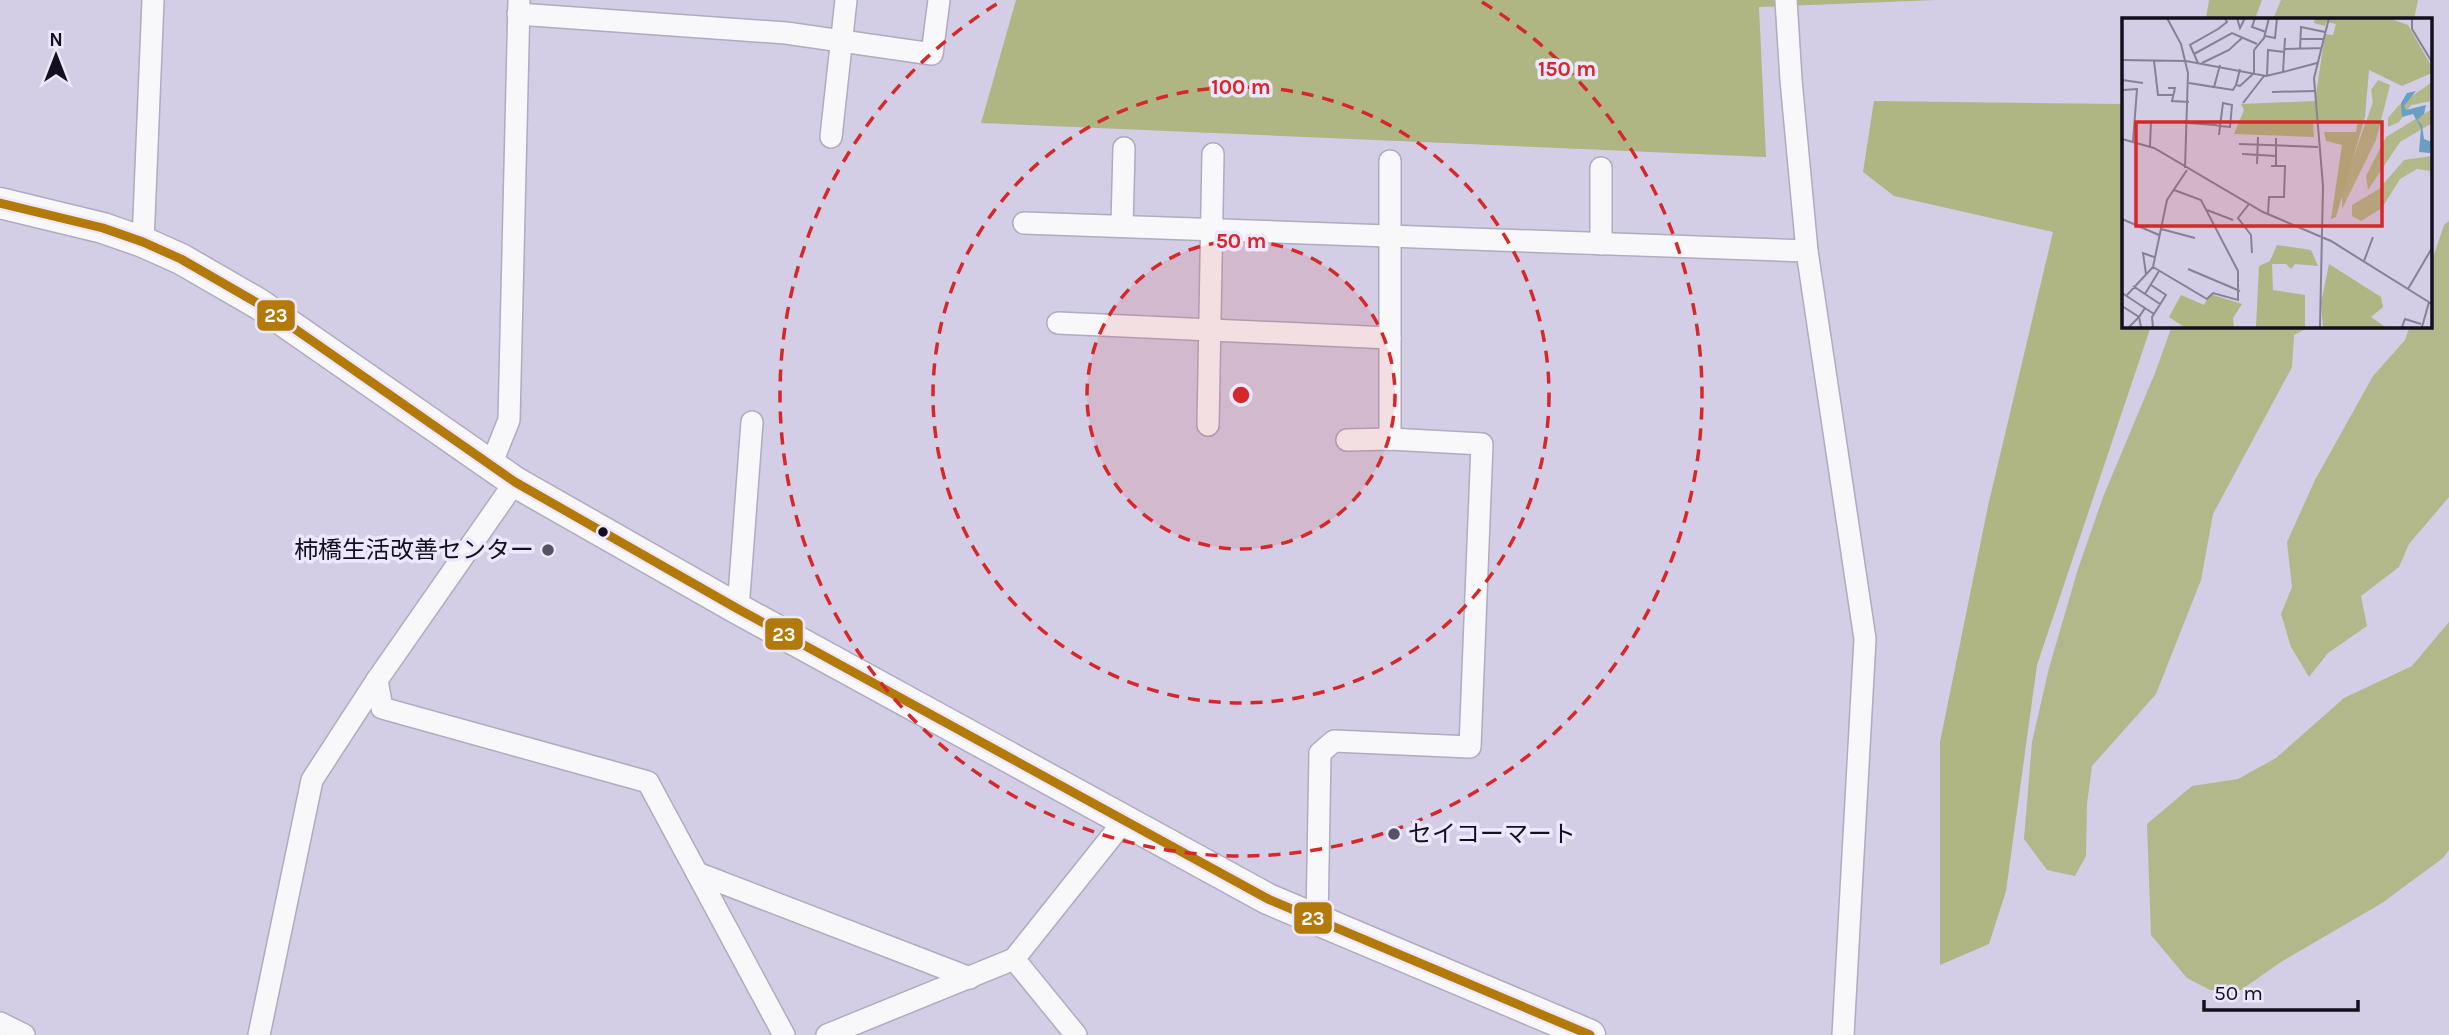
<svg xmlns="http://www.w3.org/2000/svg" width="2449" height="1035" font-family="Karla,'Noto Sans JP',sans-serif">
	<rect width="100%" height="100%" fill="#d3cde5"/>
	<g fill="#b3b88a">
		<path d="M2281,0H2418L2414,19H2273Z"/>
		<path d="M2449,221V497L2409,544L2399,567L2361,596L2367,626L2328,653L2309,677L2291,647L2281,614L2292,587L2287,542L2315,480L2373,376L2405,340L2410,326H2430V266L2444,225Z"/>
		<path d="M2172,326H2312L2294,335L2292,367L2213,514L2201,580L2156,694L2092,766L2087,804L2086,856L2075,876L2047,870L2024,839L2032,742L2049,668L2078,569L2103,497L2155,373Z"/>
		<path d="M2449,622V850L2443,858L2382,903L2281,962L2241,990H2210L2187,978L2151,935L2147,824L2192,786L2238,779L2276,758L2344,698L2412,666Z"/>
	</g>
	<g fill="#b0b683">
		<path d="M1016,0H1936L1759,7L1766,157L981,123Z"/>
		<path d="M2209,0H2262L2255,19H2206Z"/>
		<path d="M1874,101L2123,104L2124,326H2151L2037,665L2006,891L1989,944L1940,965V742L1988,506L2053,232L1894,196L1863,172Z"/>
	</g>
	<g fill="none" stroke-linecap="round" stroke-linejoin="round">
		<defs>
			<g id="street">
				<path d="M1786,0L1791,80L1807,251L1865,639L1843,1035"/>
				<path d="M518,14L786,33L932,54L939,0"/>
				<path d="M831,137L846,0"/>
				<path d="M1390,161V439"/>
				<path d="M1024,223L1807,251"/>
				<path d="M1122,226L1124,148"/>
				<path d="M143,242L153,0"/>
				<path d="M1601,244V168"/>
				<path d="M1058,323L1390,338"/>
				<path d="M1208,425L1213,154"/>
				<path d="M491,465L509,420L519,2"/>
				<path d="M738,609L752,422"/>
				<path d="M377,680L382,708L648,782L784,1035"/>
				<path d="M697,873L970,978"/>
				<path d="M1317,920L1320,753L1334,741L1470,747L1482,444L1390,439L1347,440"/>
				<path d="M0,1023L24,1035"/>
				<path d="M259,1035L312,780L377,680L515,482"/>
				<path d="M827,1035L1014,959"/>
				<path d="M1076,1035L1014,959L1124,821"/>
			</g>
			<path id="secondary" d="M0,203L103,228L143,242L181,259L259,304L515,482L738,609L1268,899L1590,1035"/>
		</defs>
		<use href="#street" stroke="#b0abbe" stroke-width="24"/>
		<use href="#secondary" stroke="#b0abbe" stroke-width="33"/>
		<use href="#street" stroke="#f8f8fb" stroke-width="21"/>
		<use href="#secondary" stroke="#f8f8fb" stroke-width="30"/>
		<defs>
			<path id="bus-1" d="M0,203L103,228L143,242L181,259L259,304L515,482L738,609L1268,899L1590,1035"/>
		</defs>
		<use href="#bus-1" stroke="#ede8fe" stroke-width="14"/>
		<use href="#bus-1" stroke="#b37909" stroke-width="9"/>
	</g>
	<circle cx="1241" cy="395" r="154" fill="#d62828" fill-opacity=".12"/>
	<g fill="none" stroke="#d62828" stroke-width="3.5" stroke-dasharray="12 9">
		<circle cx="1241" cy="395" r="154"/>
		<circle cx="1241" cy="395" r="308"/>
		<path d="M1482 2A461 461 0 1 1 1000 2"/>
	</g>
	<circle fill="#140f1f" stroke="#ede8fe" stroke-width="2.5" cx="603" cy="532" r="6"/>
	<g fill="#575264" stroke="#ede8fe" stroke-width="2.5">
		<circle cx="548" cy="550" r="7"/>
		<circle cx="1394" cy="834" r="7"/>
	</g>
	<g text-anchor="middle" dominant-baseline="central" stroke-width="7" stroke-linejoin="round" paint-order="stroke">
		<g font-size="24" fill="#140f1f" stroke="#ede8fe" text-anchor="end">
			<text x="534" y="550">柿橋生活改善センター</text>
			<text x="1408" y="834" text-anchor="start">セイコーマート</text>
		</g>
	</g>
	<g transform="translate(2122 18)">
		<rect width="310" height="310" fill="#d3cde5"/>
		<path d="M256,62L268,67L254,122L220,191V171L251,84L249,72ZM310,64V83L289,87L277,104L266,109V100L276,88ZM310,91V105L278,124L246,172L244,158L264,119ZM310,138V153L295,151L278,161L260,190L239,203L230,198V187L257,171L282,142Z" fill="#b3b88a"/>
		<path d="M193,0H266L286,7L310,49V55L280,68L247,52L243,99L214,199L209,201L220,127L204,123L202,114H234L236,103L191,104L192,119L112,116L122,92L119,86L193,83L203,16L211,17L214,6L204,4L203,8L192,5ZM155,227L189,232L196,248L173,246L169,251L164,246H150L151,272L183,277V309H134L137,248L148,243ZM207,246L259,279L261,289L249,299L263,309H201L199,285ZM88,276L120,286L111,300L112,309H62L47,299L59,277L82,287Z" fill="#b0b683"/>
		<path d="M294,73L282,88L284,92L304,87L302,96L295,102L300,107L302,121L310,124L308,135L297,134L299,110L291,96L280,99L279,85L285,75Z" fill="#6a9fc5"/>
		<path fill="none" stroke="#878196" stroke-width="2" d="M45,0L59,26L66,55L63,150M115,0L118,10L123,0M133,0L130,9L144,14M290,0V11L310,44M143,18L153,20L155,0M178,21H201M162,31L199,30M178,31L179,9L203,14M72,36L110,15L135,26M0,42L64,43L144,58L161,54L163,20M32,43L36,77H52M76,45L68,27L96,11L105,4L103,0M80,45L107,32L121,19M118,51L114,67L118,68L132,55V32L142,20L147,0M161,54L195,45M145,58L146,32L162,34M0,62L21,65M67,65L92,69L98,47M92,69L111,72L114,67M46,70H53L50,83L67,84M1,72L15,71L11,123M150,74L192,73M121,85L142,58M66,105L93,107L98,108L108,109L110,87L101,85L98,108L97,117M154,120V148M0,121L32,130L141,194L209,223L310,286M117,126L196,129M28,128L29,103M120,136L154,138M135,146L136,119M127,186L116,200L129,217L130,235M85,192L111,202M146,196L147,179H162L163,148H149M0,201L37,217M39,211L73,220M242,243L251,219M31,249L85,281L91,275L116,282V253L79,182L52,172M66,251L118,273M24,256L21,235L32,239M29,267L44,277L30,299L31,309M11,268L38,286M286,271L310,230M0,275L32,296M23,276L37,253M5,277L31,249L45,182L65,152M0,288L17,299L7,309M19,309L17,299L23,290M198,309L201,168L192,60L207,0M280,309L283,301L299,306M300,309L307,284"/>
		<path fill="#d62828" fill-opacity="0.15" stroke="#d62828" stroke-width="3.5" d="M14,104H260V208H14Z"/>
		<rect width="310" height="310" fill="none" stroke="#140f1f" stroke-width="3.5"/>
	</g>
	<circle cx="1241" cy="395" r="10" fill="#d62828" stroke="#ede8fe" stroke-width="3.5"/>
	<g font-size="21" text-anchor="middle" font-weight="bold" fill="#d62828" stroke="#ede8fe" stroke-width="7" stroke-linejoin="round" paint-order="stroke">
		<text x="1567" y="76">150 m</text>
		<text x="1241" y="94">100 m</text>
		<text x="1241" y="248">50 m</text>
	</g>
	<g stroke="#ede8fe" stroke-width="2.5">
		<rect x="256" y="299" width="40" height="33" rx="7" fill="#b37909"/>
		<rect x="764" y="617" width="40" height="34" rx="7" fill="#b37909"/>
		<rect x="1293" y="901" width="40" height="34" rx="7" fill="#b37909"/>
	</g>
	<g font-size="19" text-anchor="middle" font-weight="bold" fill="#fff">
		<text x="276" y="322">23</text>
		<text x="784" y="641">23</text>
		<text x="1313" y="925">23</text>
	</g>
	<g transform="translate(56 56)" stroke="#ede8fe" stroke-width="5" paint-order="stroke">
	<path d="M0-5L12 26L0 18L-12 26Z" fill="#140f1f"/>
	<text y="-10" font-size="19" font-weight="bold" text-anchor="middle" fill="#140f1f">N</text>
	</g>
	<path d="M2204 1000v10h154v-10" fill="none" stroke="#140f1f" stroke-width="3.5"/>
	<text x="2214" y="1000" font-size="21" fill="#140f1f" stroke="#ede8fe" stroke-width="5" paint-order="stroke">50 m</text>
</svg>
